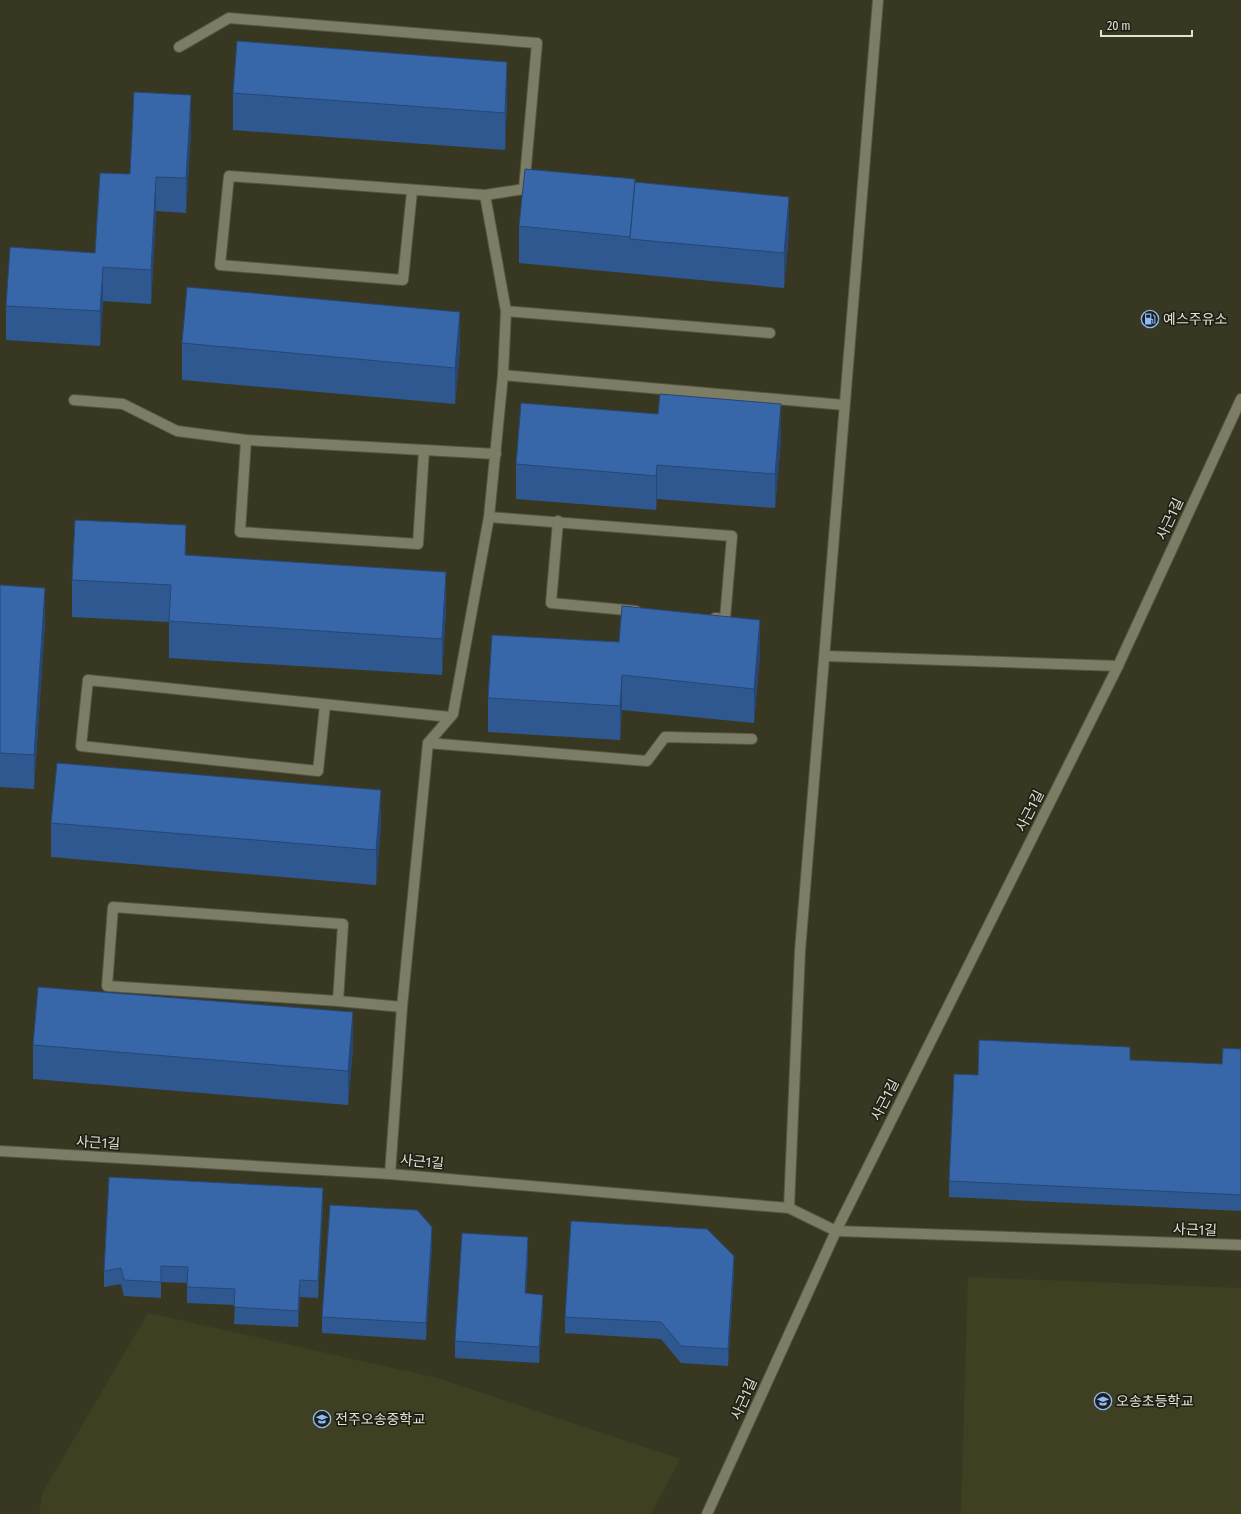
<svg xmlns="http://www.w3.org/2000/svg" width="1241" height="1514" font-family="'Fira Sans Condensed','Noto Sans KR',sans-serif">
	<rect width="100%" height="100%" fill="#383822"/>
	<g fill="#3f4021">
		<path d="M968,1277L1241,1288V1514H961Z"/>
		<path d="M148,1313L437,1378L680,1459L651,1514H39L43,1492Z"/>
	</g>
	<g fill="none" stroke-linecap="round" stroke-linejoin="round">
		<defs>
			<g id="lane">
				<path d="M179,47L229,18L537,43L524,189L485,195L506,311L503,375"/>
				<path d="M412,191L403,280L220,265L229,176L485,195"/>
				<path d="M506,311L770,333"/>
				<path d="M74,400L123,404L177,431L246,440L496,454"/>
				<path d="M246,440L240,532L418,544L424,450"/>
				<path d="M489,517L732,536L725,619L715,618"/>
				<path d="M558,521L551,603L636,611"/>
				<path d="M325,705L318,771L81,746L88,680L450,717"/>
				<path d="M428,743L647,761L665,737L752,739"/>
				<path d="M338,1001L343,924L113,907L107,986L338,1001L402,1007"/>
				<path d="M390,1174L402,1007L428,743L453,714L489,517L503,375L844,405"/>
			</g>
			<g id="street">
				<path d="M825,656L1118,666"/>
				<path d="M0,1151L390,1174L789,1208L836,1231L1241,1245"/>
				<path d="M789,1208L800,951L878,0"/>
				<path d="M707,1514L836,1231L1118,666L1241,399"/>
			</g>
		</defs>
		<use href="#lane" stroke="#555642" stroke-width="12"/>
		<use href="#street" stroke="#555642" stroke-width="12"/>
		<use href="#lane" stroke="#7c7d64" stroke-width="10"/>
		<use href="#street" stroke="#7c7d64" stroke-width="10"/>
	</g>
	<g fill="#2f5891">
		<path d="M233,93L507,99L505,150L233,130Z"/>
		<path d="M191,129L186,213L156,211L151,304L103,301L100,346L6,340V306L95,253Z"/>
		<path d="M635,182L789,231L784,288L519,263V226Z"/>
		<path d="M182,343L460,349L455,404L182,380Z"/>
		<path d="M781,438L775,508L657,499L656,510L516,499V464Z"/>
		<path d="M186,555L446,609L442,675L169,658V622L72,617V580Z"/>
		<path d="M0,585L45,622L34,789L0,787Z"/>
		<path d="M492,635L760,654L754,723L622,710L620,740L488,732V698Z"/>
		<path d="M51,823L381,825L376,885L51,857Z"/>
		<path d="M33,1045L353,1047L348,1105L33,1079Z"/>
		<path d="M1241,1049V1211L949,1197V1181L1130,1060L1222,1064Z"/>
		<path d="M323,1205L318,1298L300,1297L298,1327L234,1324L235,1305L187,1303V1283L161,1282V1298L124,1296L121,1284L104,1287V1271Z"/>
		<path d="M432,1244L426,1340L322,1333V1317Z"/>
		<path d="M528,1254L526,1293L543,1311L539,1363L455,1358V1341Z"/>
		<path d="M734,1272L728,1366L681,1363L661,1339L565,1333V1317Z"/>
	</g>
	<g fill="#264776">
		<path d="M507,62V99L505,150V113Z"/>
		<path d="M191,95V129L186,213V178Z"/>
		<path d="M156,177V211L151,304V270Z"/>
		<path d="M789,197V231L784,288V253Z"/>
		<path d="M103,267V301L100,346V311Z"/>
		<path d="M460,312V349L455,404V368Z"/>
		<path d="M781,404V438L775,508V474Z"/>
		<path d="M657,465V499L656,510V476Z"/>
		<path d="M186,525V562L185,555Z"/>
		<path d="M446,572V609L442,675V639Z"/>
		<path d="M45,588V622L34,789V755Z"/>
		<path d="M760,620V654L754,723V689Z"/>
		<path d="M622,675V710L620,740V706Z"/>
		<path d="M381,790V825L376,885V850Z"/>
		<path d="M353,1012V1047L348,1105V1071Z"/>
		<path d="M323,1188V1205L318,1298V1281Z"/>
		<path d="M432,1227V1244L426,1340V1323Z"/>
		<path d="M528,1237V1254L525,1310V1293Z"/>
		<path d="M734,1256V1272L728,1366V1349Z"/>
		<path d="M300,1280V1297L298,1327V1311Z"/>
		<path d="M543,1295V1311L539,1363V1347Z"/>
	</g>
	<g fill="#3766a9" stroke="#264776">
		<path d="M237,41L507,62L505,113L233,93Z"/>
		<path d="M134,92L191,95L186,178L156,177L151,270L103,267L100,311L6,306L10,247L95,253L100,173L130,174Z"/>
		<path d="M525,169L635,179L630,237L519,226Z"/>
		<path d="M635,182L789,197L784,253L630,239Z"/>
		<path d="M187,287L460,312L455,368L182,343Z"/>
		<path d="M660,394L781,404L775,474L657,465L656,476L516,464L521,403L658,414Z"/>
		<path d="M75,520L186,525L185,555L446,572L442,639L169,621L171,585L72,580Z"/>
		<path d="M0,585L45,588L34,755L0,753Z"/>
		<path d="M622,606L760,620L754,689L622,675L620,706L488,698L492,635L619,642Z"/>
		<path d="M57,763L381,790L376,850L51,823Z"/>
		<path d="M38,987L353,1012L348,1071L33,1045Z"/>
		<path d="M979,1040L1130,1047V1060L1222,1064L1223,1048L1241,1049V1195L949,1181L954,1074L978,1075Z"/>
		<path d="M109,1177L323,1188L318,1281L300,1280L298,1311L234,1307L235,1289L187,1287L188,1267L161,1266V1282L124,1280L121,1268L104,1271Z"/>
		<path d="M330,1205L417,1210L432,1227L426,1323L322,1317Z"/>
		<path d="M571,1221L707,1229L734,1256L728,1349L681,1346L661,1322L565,1317Z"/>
		<path d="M462,1233L528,1237L525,1293L543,1295L539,1347L455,1341Z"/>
	</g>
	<defs>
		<symbol id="fuel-ring" viewBox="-11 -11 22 22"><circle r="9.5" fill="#1f1f15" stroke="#8bb9fc" stroke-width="1.5"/><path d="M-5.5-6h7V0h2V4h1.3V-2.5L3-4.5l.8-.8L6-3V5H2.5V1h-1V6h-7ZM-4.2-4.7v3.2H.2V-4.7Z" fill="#8bb9fc"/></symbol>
		<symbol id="school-ring" viewBox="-11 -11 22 22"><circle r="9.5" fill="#1f1f15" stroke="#8bb9fc" stroke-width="1.5"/><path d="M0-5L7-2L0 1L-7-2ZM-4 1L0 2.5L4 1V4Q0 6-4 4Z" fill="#8bb9fc"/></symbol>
	</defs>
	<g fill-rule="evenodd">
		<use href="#fuel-ring" x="1140" y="309" width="20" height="20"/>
		<use href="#school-ring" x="1093" y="1391" width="20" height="20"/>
		<use href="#school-ring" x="312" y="1409" width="20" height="20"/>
	</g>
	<g text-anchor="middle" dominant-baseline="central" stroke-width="3.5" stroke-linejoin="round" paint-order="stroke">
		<g font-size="14" fill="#e1e1d4" stroke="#1f1f15" text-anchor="start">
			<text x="1163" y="319">예스주유소</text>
			<text x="1116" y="1401">오송초등학교</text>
			<text x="335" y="1419">전주오송중학교</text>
		</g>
		<g font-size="14" fill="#e1e1d4" stroke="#1f1f15">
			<text transform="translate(1170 519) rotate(-65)">사근1길</text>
			<text transform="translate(1030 811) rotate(-63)">사근1길</text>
			<text transform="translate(885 1100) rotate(-63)">사근1길</text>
			<text transform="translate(98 1143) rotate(3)">사근1길</text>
			<text transform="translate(422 1162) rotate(5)">사근1길</text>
			<text transform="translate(1195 1230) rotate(2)">사근1길</text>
			<text transform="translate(744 1399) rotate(-66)">사근1길</text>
		</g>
	</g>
	<path d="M1101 30v6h91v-6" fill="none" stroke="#e1e1d4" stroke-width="2"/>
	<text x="1107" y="30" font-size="12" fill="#e1e1d4" stroke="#1f1f15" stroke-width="3" paint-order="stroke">20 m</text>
</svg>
